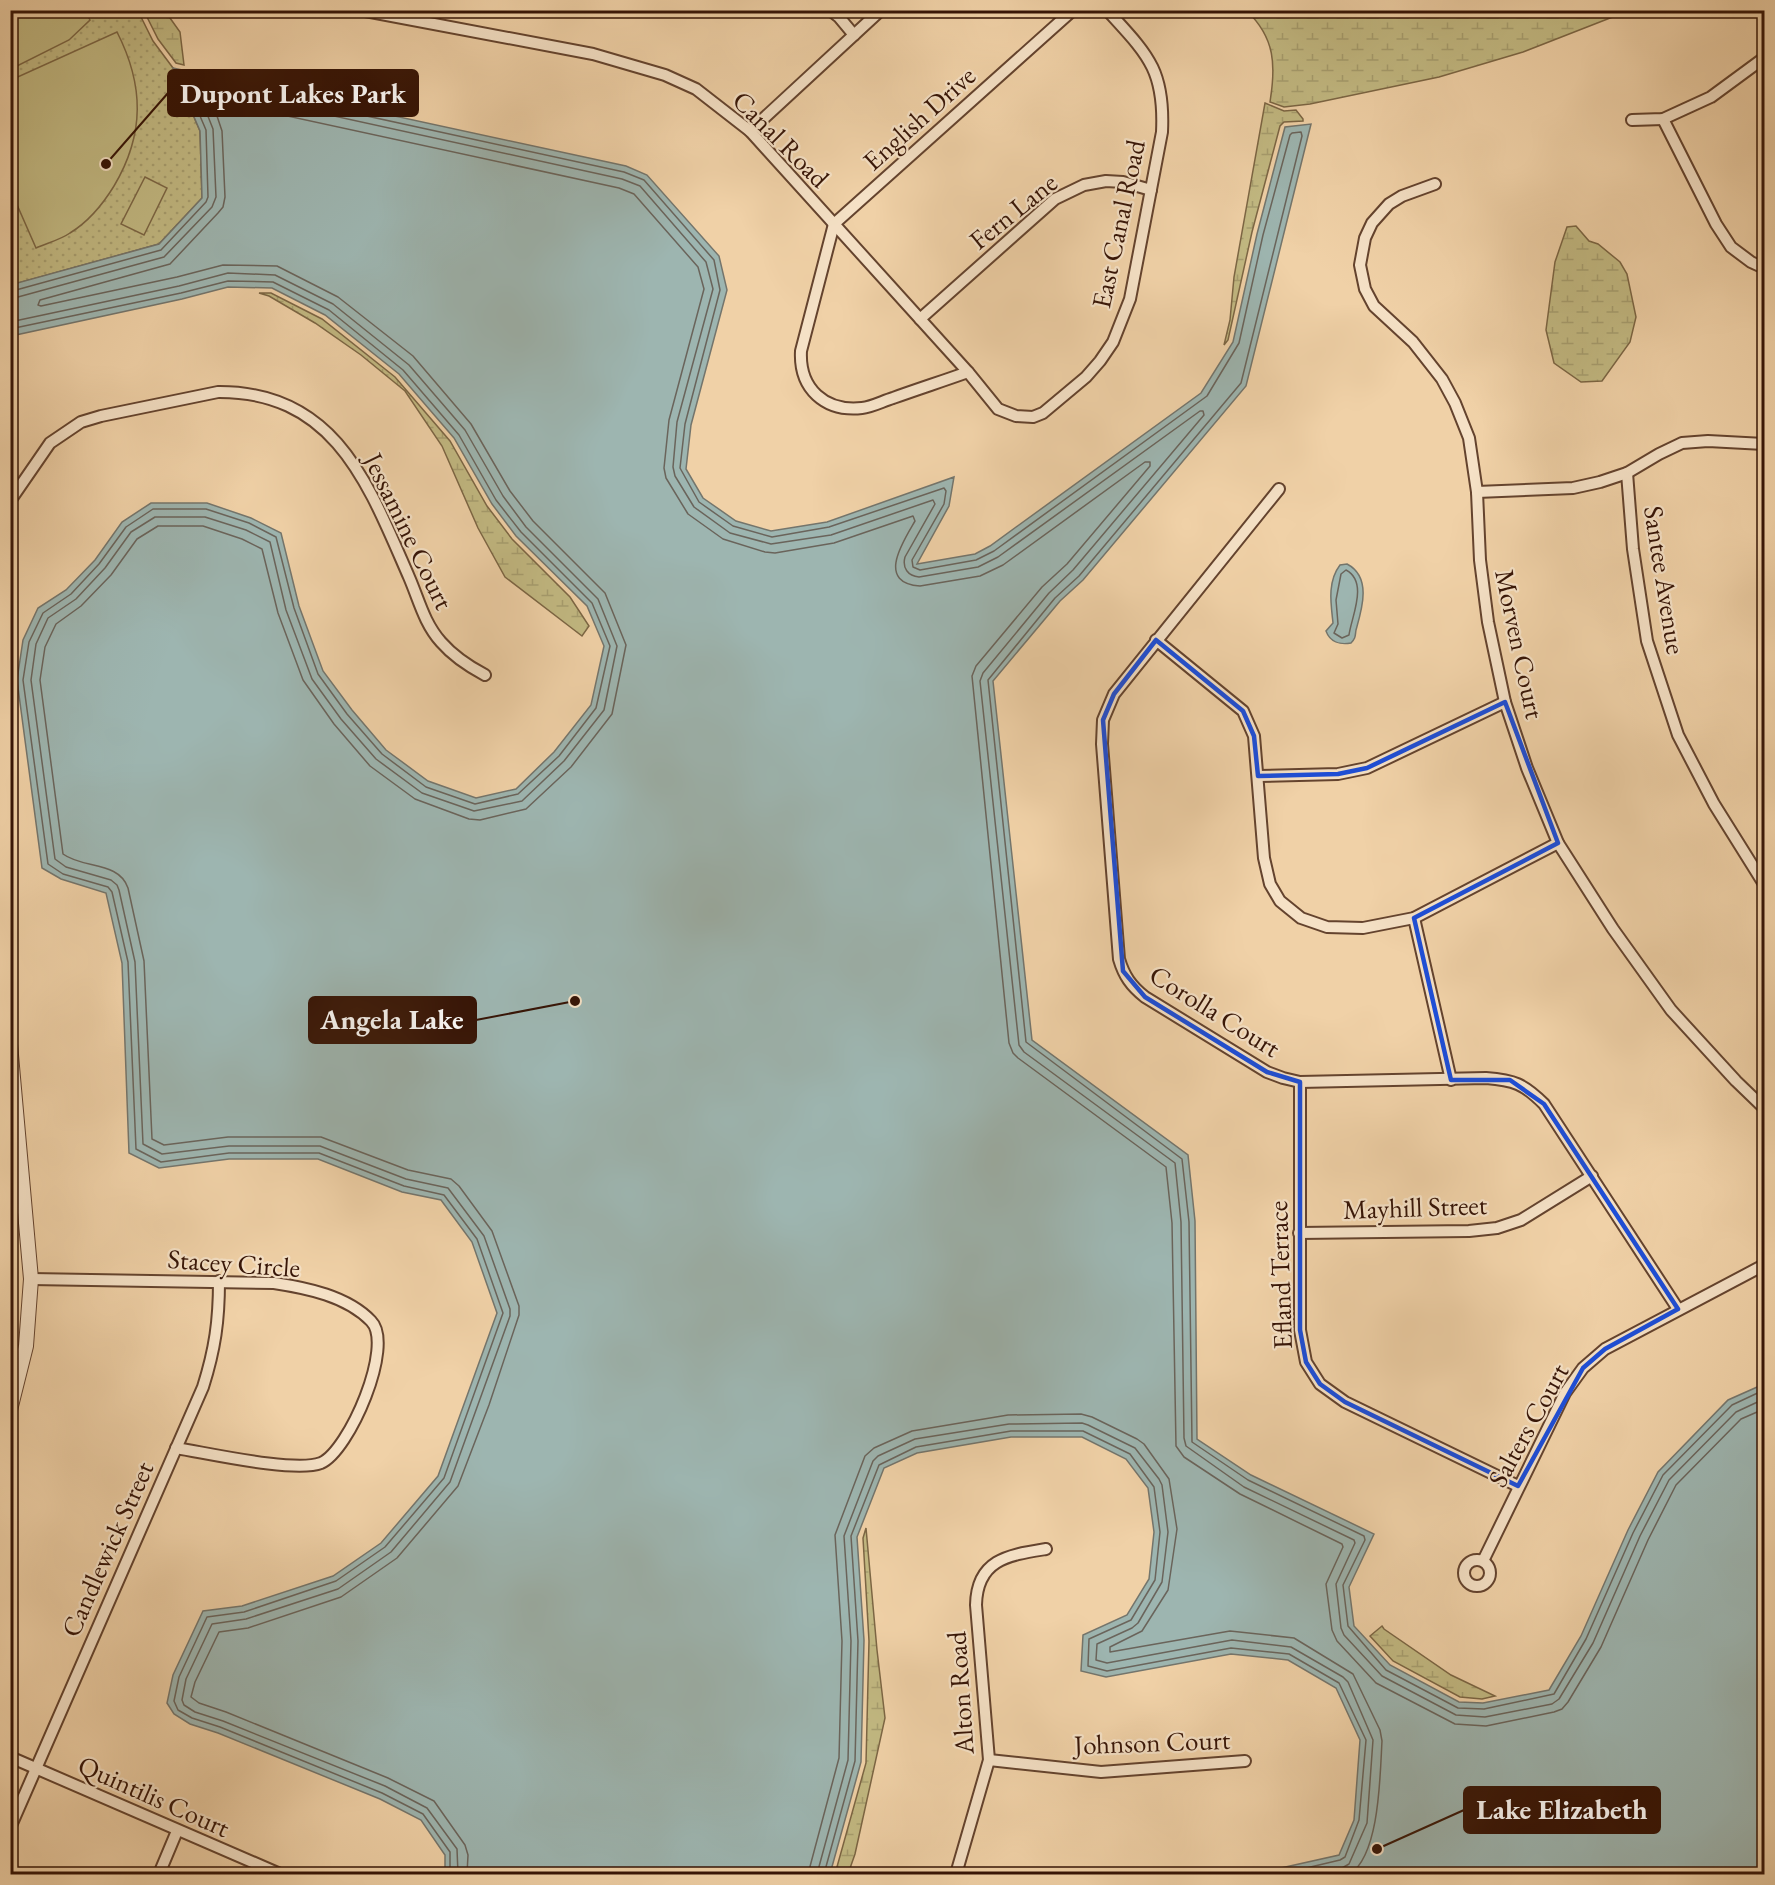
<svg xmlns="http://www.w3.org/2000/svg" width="1775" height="1885" font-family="'EB Garamond',serif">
	<defs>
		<pattern id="wetland-marsh" width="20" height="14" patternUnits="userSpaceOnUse" patternTransform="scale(1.5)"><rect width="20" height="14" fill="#c2b982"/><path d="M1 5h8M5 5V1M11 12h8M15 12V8" fill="none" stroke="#a79e6f"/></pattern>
		<pattern id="park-dots" width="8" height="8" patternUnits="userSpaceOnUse" patternTransform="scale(1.5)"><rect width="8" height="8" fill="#c2b982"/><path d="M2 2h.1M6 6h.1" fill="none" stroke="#a79e6f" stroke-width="1.8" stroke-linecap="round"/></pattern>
	</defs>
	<rect width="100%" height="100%" fill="#f0d1a7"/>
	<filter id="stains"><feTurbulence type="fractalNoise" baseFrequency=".00333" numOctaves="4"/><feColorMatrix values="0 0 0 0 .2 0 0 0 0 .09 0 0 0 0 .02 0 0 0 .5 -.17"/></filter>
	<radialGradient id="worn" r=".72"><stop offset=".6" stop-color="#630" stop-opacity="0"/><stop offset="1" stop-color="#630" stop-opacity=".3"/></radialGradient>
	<g fill="url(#wetland-marsh)" stroke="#7c6644" stroke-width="1.5">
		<path d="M144,11H178L170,18L180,32L184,65L176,63L158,39Z"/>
		<path d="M1247,11H1628L1523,52L1439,77L1310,104L1284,107L1270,102C1276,65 1275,38 1247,11Z"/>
		<path d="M1265,103L1284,111L1296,110L1303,119V121L1284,122L1280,126L1252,232L1228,340L1224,345L1230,320L1234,277Z"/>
		<path d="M1576,226L1589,241L1598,244L1620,262L1627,274L1636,317L1630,342L1602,381L1581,382L1554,363L1546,330L1555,262L1567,227Z"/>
		<path d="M259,293H271L322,319L395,377L450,441L487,506L512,539L570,597L589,626L582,636L505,577L478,528L442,446L405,391L361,355L315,323L269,296Z"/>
		<path d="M866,1528L877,1650L885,1718L855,1854L848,1874H835L866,1763L869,1641L863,1538Z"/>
		<path d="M1382,1626L1384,1629L1451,1675L1495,1696L1482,1699L1460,1697L1393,1661L1370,1636Z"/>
	</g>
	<path fill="url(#park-dots)" stroke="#7c6644" stroke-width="1.5" d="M11,11H138L153,41L173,68L200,131L202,198L159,244L11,285Z"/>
	<g fill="#c2b982" stroke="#7c6644" stroke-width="1.5">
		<path d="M11,10L85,11L90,20L69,40L11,69Z"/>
		<path d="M117,32C144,85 145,134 114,186C103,204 88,222 70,233C60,240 47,243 36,248L11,191V80Z"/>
		<path d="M145,177L167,188L144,235L121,224Z"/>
	</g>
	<g fill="#9db5b0" stroke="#74756c" stroke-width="1.5">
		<path d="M173,68L626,166L647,175L719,256L727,290L691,425L686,469L703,498L736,521L771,531L827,522L954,477L949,506L917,564L975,554L990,546L1201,393L1233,342L1257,234L1285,127L1311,124L1246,386L1083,580L1060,601L993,681L1032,1040L1188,1155L1195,1221L1197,1439L1251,1475L1374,1534L1349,1587L1354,1626L1390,1665L1459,1702L1483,1703L1549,1690L1581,1636L1628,1530L1658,1472L1728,1400L1764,1384V1874H1185L1272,1870L1339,1855L1354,1820L1360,1740L1336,1688L1288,1660L1231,1654L1106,1677L1081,1671L1083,1635L1127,1615L1149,1579L1154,1532L1148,1488L1126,1459L1082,1437H1011L917,1453L884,1468L857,1537L864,1640L861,1762L830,1874H445V1855L421,1820L380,1799L218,1733L190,1724L174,1714L167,1703L173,1675L203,1611L242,1606L333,1576L381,1543L438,1476L497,1313L472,1242L441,1200L402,1192L318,1159H229L159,1168L129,1153L122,963L106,893L61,879L42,868L17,680L23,640L38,608L66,590L95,560L122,522L151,503H207L251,518L281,533L299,606L323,671L352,710L386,750L428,781L476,798L516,789L554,752L591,705L604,646L587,606L516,536L492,504L454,438L399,374L325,315L272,288L228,287L182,299L11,336V281L14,284L159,244L202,198L200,131Z"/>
		<path d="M1347,564C1372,577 1362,609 1356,630C1355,636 1356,638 1351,643C1340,645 1330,642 1326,631L1333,623C1331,604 1327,582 1340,565Z"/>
	</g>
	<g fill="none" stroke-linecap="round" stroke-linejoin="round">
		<g stroke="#6a645b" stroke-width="1.5">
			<path d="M10,289L16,290L161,250L206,202L208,197L206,130L185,81L188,77L624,172L644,180L714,260L720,290L685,424L680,468L699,502L733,526L772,537L829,527L944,488L946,491L944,504L912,560L913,567L920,570L976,560L994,551L1207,396L1239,343L1263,235L1290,135L1292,133L1301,132L1302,136L1241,383L1079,576L1055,598L988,680L1026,1042L1182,1159L1189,1222L1192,1442L1248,1480L1364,1536L1365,1540L1343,1585L1348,1626L1386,1670L1458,1708L1484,1709L1554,1694L1586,1639L1633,1533L1663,1475L1732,1405L1764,1390"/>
			<path d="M10,297H18L164,257L212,207L216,197L213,129L198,91L201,87L622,179L640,186L706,262L713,289L677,422L673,467L675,476L694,507L730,533L771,544L831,535L933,500L935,504L905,557C902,568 908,576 919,577L978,567L998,557L1200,411H1203L1204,415L1073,570L1049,593L983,673L980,681L1019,1045L1024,1052L1175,1163L1181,1222L1184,1438L1186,1446L1244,1487L1354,1540L1355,1543L1336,1584L1341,1628L1344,1635L1382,1676L1456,1715L1485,1717L1552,1704L1559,1699L1593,1643L1640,1536L1669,1480L1736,1412L1764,1399"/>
			<path d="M10,322L179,286L228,273L275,275L333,304L409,365L465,430L503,496L526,527L598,599L617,646L604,710L564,761L522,801L474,811L422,793L376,759L341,719L312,679L286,610L270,542L246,530L205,517H155L131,532L105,568L76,599L48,618L36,644L31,680L55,859L66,867L111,880L117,885L119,890L135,962L143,1144L162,1154L229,1146H320L406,1179L448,1188L484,1236L510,1309V1316L450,1482L391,1552L338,1589L246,1619L212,1624L186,1679L182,1700L184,1705L195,1712L223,1721L385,1786L427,1808L457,1849L458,1874"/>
			<path d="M10,329L181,293L228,281L273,282L329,310L403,370L459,435L496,500L521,532L592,603L610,646L596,708L559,756L518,794L475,804L426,787L382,754L347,714L318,674L294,608L276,537L249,523L206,509H153L126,527L99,564L71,594L43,613L29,642L23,680L48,864L63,874L108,887L112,892L128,962L136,1149L161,1162L229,1153H319L404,1186L444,1195L477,1239L503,1313L444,1478L385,1547L336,1581L244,1612L207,1617L179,1677L174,1701L178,1710L192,1718L220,1727L382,1793L423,1814L450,1852V1874"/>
			<path d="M1346,570C1369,582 1351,618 1349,635L1342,638L1334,633L1338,624L1336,600L1341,574Z"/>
			<path d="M467,1874L468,1855L465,1845L434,1801L388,1778L226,1712L199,1703L191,1697L195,1682L219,1632L248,1628L341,1597L397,1558L458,1486L489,1405L519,1315V1306L492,1231L459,1186L451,1179L408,1170L321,1137H228L164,1145L152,1139L144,961L128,888C119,861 83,869 63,854L40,680L45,647L56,624L81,606L111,575L137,539L158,526H203L242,539L262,549L278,613L303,680L334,724L370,766L415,799L469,819L480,820L526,809L571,767L612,714L626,645L605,593L533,521L510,491L471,424L413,356L338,297L277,266L223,265L177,277L41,306L38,305L40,300L170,264L218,213L223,207L225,197L222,131L213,104L214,100L619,188L634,194L698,267L704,289L669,420L664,468L666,478L688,514L723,539L765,552L775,553L834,543L913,516L915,521C904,540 875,583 920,586L980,576L1003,565L1145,462H1150V466L1067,564L1042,587L976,666L972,676L1009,1043L1013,1053L1018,1058L1166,1167L1172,1223L1176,1446L1184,1457L1240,1494L1342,1544L1343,1547L1326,1584L1332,1630L1337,1641L1376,1683L1455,1724L1486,1726L1554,1712L1562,1709L1568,1702L1601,1647L1648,1540L1676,1485L1741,1419L1764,1409"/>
			<path d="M808,1874L839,1758L842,1641L835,1535L865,1456L874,1448L912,1431L1008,1415L1081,1414L1092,1417L1137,1439L1144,1444L1169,1479L1177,1529L1168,1590L1142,1631L1110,1647V1652L1230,1631L1294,1638L1353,1674L1380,1730L1382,1741C1380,1774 1380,1854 1350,1874"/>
			<path d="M817,1874L848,1760L851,1641L844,1536L873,1461L878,1456L915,1439L1009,1424L1082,1423L1088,1425L1135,1448L1159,1479L1162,1485L1168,1532L1162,1582L1138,1623L1132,1628L1097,1644L1096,1660L1107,1663L1232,1640L1291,1647L1343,1677L1348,1682L1373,1740L1367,1823L1349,1864L1342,1868L1314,1874"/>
			<path d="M824,1874L855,1761L858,1641L851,1536L879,1465L916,1447L1011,1431H1083L1130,1454L1154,1487L1160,1532L1155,1580L1131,1620L1089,1639L1088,1666L1107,1671L1231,1648L1289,1654L1339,1683L1366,1740L1359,1820L1345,1857L1340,1860L1281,1874"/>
		</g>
		<defs>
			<g id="minor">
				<path d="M360,10L593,54L665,75L696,89L750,131L968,372L998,409L1016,416L1033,417L1043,413L1086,377L1100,361L1113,342L1130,299L1162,132C1165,69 1147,54 1107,10"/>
				<path d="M830,10L839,17L854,35"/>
				<path d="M1663,119L1716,224L1731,247L1751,262L1764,268"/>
				<path d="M1632,120L1663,119L1711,97L1764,58"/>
				<path d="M750,131L881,10"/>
				<path d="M1435,184L1402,196L1389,204L1372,223L1365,238L1360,265L1365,289L1374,306L1413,342L1442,379L1455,403L1469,438L1477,492L1480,560L1488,622L1505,702L1527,768L1558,843L1613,929L1671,1010L1736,1081L1764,1108"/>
				<path d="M920,319L1055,199L1084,185L1106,181L1123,182L1151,190"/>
				<path d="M968,372C943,381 918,389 893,398C883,401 872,407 862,408C825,412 799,389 801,351L834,224L1073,10"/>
				<path d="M1627,473L1633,549L1647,641L1678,735L1714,804L1764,884"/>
				<path d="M1279,489L1114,694L1103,720L1102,744L1119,959C1124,976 1131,986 1145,997L1267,1072L1283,1078L1300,1082L1486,1078C1514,1080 1524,1084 1544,1104L1678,1309"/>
				<path d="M1477,492L1573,488L1600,482L1627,473L1659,454L1682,443L1708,441L1764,444"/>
				<path d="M10,501L50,443L81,422L101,416L218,392C336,391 369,486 409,577C419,600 424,623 441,642C454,657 468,666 485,675"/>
				<path d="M1156,640L1243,711L1254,736L1264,858L1270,884L1280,901L1301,918L1327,927L1363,928L1414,918L1558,843"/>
				<path d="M1258,776L1338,774L1367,768L1505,702"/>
				<path d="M1414,918L1451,1080"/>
				<path d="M1300,1082V1330L1306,1362L1320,1384L1345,1402L1518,1486"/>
				<path d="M1299,1233L1469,1231L1497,1228L1521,1220L1592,1176"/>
				<path d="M31,1279L274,1283C307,1288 347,1296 371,1321C395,1345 349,1451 321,1463C295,1473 208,1453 176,1448"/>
				<circle cx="1477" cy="1573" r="13"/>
				<path d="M1483,1561L1565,1393L1583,1368L1605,1349L1764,1265"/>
				<path d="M10,1757L280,1874"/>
				<path d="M989,1760L1101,1772L1245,1761"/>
				<path d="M10,1828L203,1387C215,1349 219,1321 219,1281"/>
				<path d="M159,1874L177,1831"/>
				<path d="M956,1874L989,1760L976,1605C977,1559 1009,1555 1046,1549"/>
			</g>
			<path id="tertiary" d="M10,1044L31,1279L26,1346L10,1410"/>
		</defs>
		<use href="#minor" stroke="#64432e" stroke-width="14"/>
		<use href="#tertiary" stroke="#64432e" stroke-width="16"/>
		<use href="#minor" stroke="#f5e1c6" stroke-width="10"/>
		<use href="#tertiary" stroke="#f5e1c6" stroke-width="14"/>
	</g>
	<path fill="none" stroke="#1d4ed8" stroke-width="4.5" stroke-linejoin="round" d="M1156,640L1243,711L1254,736L1258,776L1338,774L1367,768L1505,702L1558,843L1414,918L1451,1080H1510L1544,1104L1678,1309L1605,1349L1583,1368L1518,1486L1345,1402L1320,1384L1306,1362L1300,1330V1082L1267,1072L1145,997L1123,971L1103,720L1114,694Z"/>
	<g text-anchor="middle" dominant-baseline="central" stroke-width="4.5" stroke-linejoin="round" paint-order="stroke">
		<g font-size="27" fill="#361406" stroke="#f5e1c6">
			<text transform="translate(919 118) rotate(-42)">English Drive</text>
			<text transform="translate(781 139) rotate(45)">Canal Road</text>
			<text transform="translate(1013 211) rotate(-39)">Fern Lane</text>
			<text transform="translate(1118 224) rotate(-78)">East Canal Road</text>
			<text transform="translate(409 531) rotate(64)">Jessamine Court</text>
			<text transform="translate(1665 580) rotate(81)">Santee Avenue</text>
			<text transform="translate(1520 644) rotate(78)">Morven Court</text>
			<text transform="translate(1215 1011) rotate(32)">Corolla Court</text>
			<text transform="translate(1415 1207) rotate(-2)">Mayhill Street</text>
			<text transform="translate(234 1263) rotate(4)">Stacey Circle</text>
			<text transform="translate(1280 1275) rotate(-92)">Efland Terrace</text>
			<text transform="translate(1528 1425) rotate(-61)">Salters Court</text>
			<text transform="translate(107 1549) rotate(-66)">Candlewick Street</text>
			<text transform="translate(960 1693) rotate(-94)">Alton Road</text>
			<text transform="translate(1152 1742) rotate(-2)">Johnson Court</text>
			<text transform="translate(154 1796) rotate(24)">Quintilis Court</text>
		</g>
	</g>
	<path fill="none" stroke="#361406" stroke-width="2" d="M106 164L168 93M575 1001L476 1020M1377 1849L1464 1810"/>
	<g fill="#361406" stroke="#f5e1c6" stroke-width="2">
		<circle cx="106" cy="164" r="6"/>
		<circle cx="575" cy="1001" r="6"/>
		<circle cx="1377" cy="1849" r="6"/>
	</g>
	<g fill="#361406" stroke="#361406" stroke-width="2">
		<rect x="168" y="70" width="250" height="46" rx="6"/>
		<rect x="309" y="997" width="167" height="46" rx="6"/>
		<rect x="1464" y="1787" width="196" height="46" rx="6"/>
	</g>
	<g font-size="28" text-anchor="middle" font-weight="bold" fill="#fff">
		<text x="293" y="103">Dupont Lakes Park</text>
		<text x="392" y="1029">Angela Lake</text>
		<text x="1562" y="1819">Lake Elizabeth</text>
	</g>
	<rect width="1775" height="1885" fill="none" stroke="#f0d1a7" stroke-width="36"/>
	<rect x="12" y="12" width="1751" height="1861" fill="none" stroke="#361406" stroke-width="3"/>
	<rect x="18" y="18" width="1739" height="1849" fill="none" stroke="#361406" stroke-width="1.5"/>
	<rect width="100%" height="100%" filter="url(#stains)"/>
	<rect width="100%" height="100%" fill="url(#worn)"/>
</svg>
